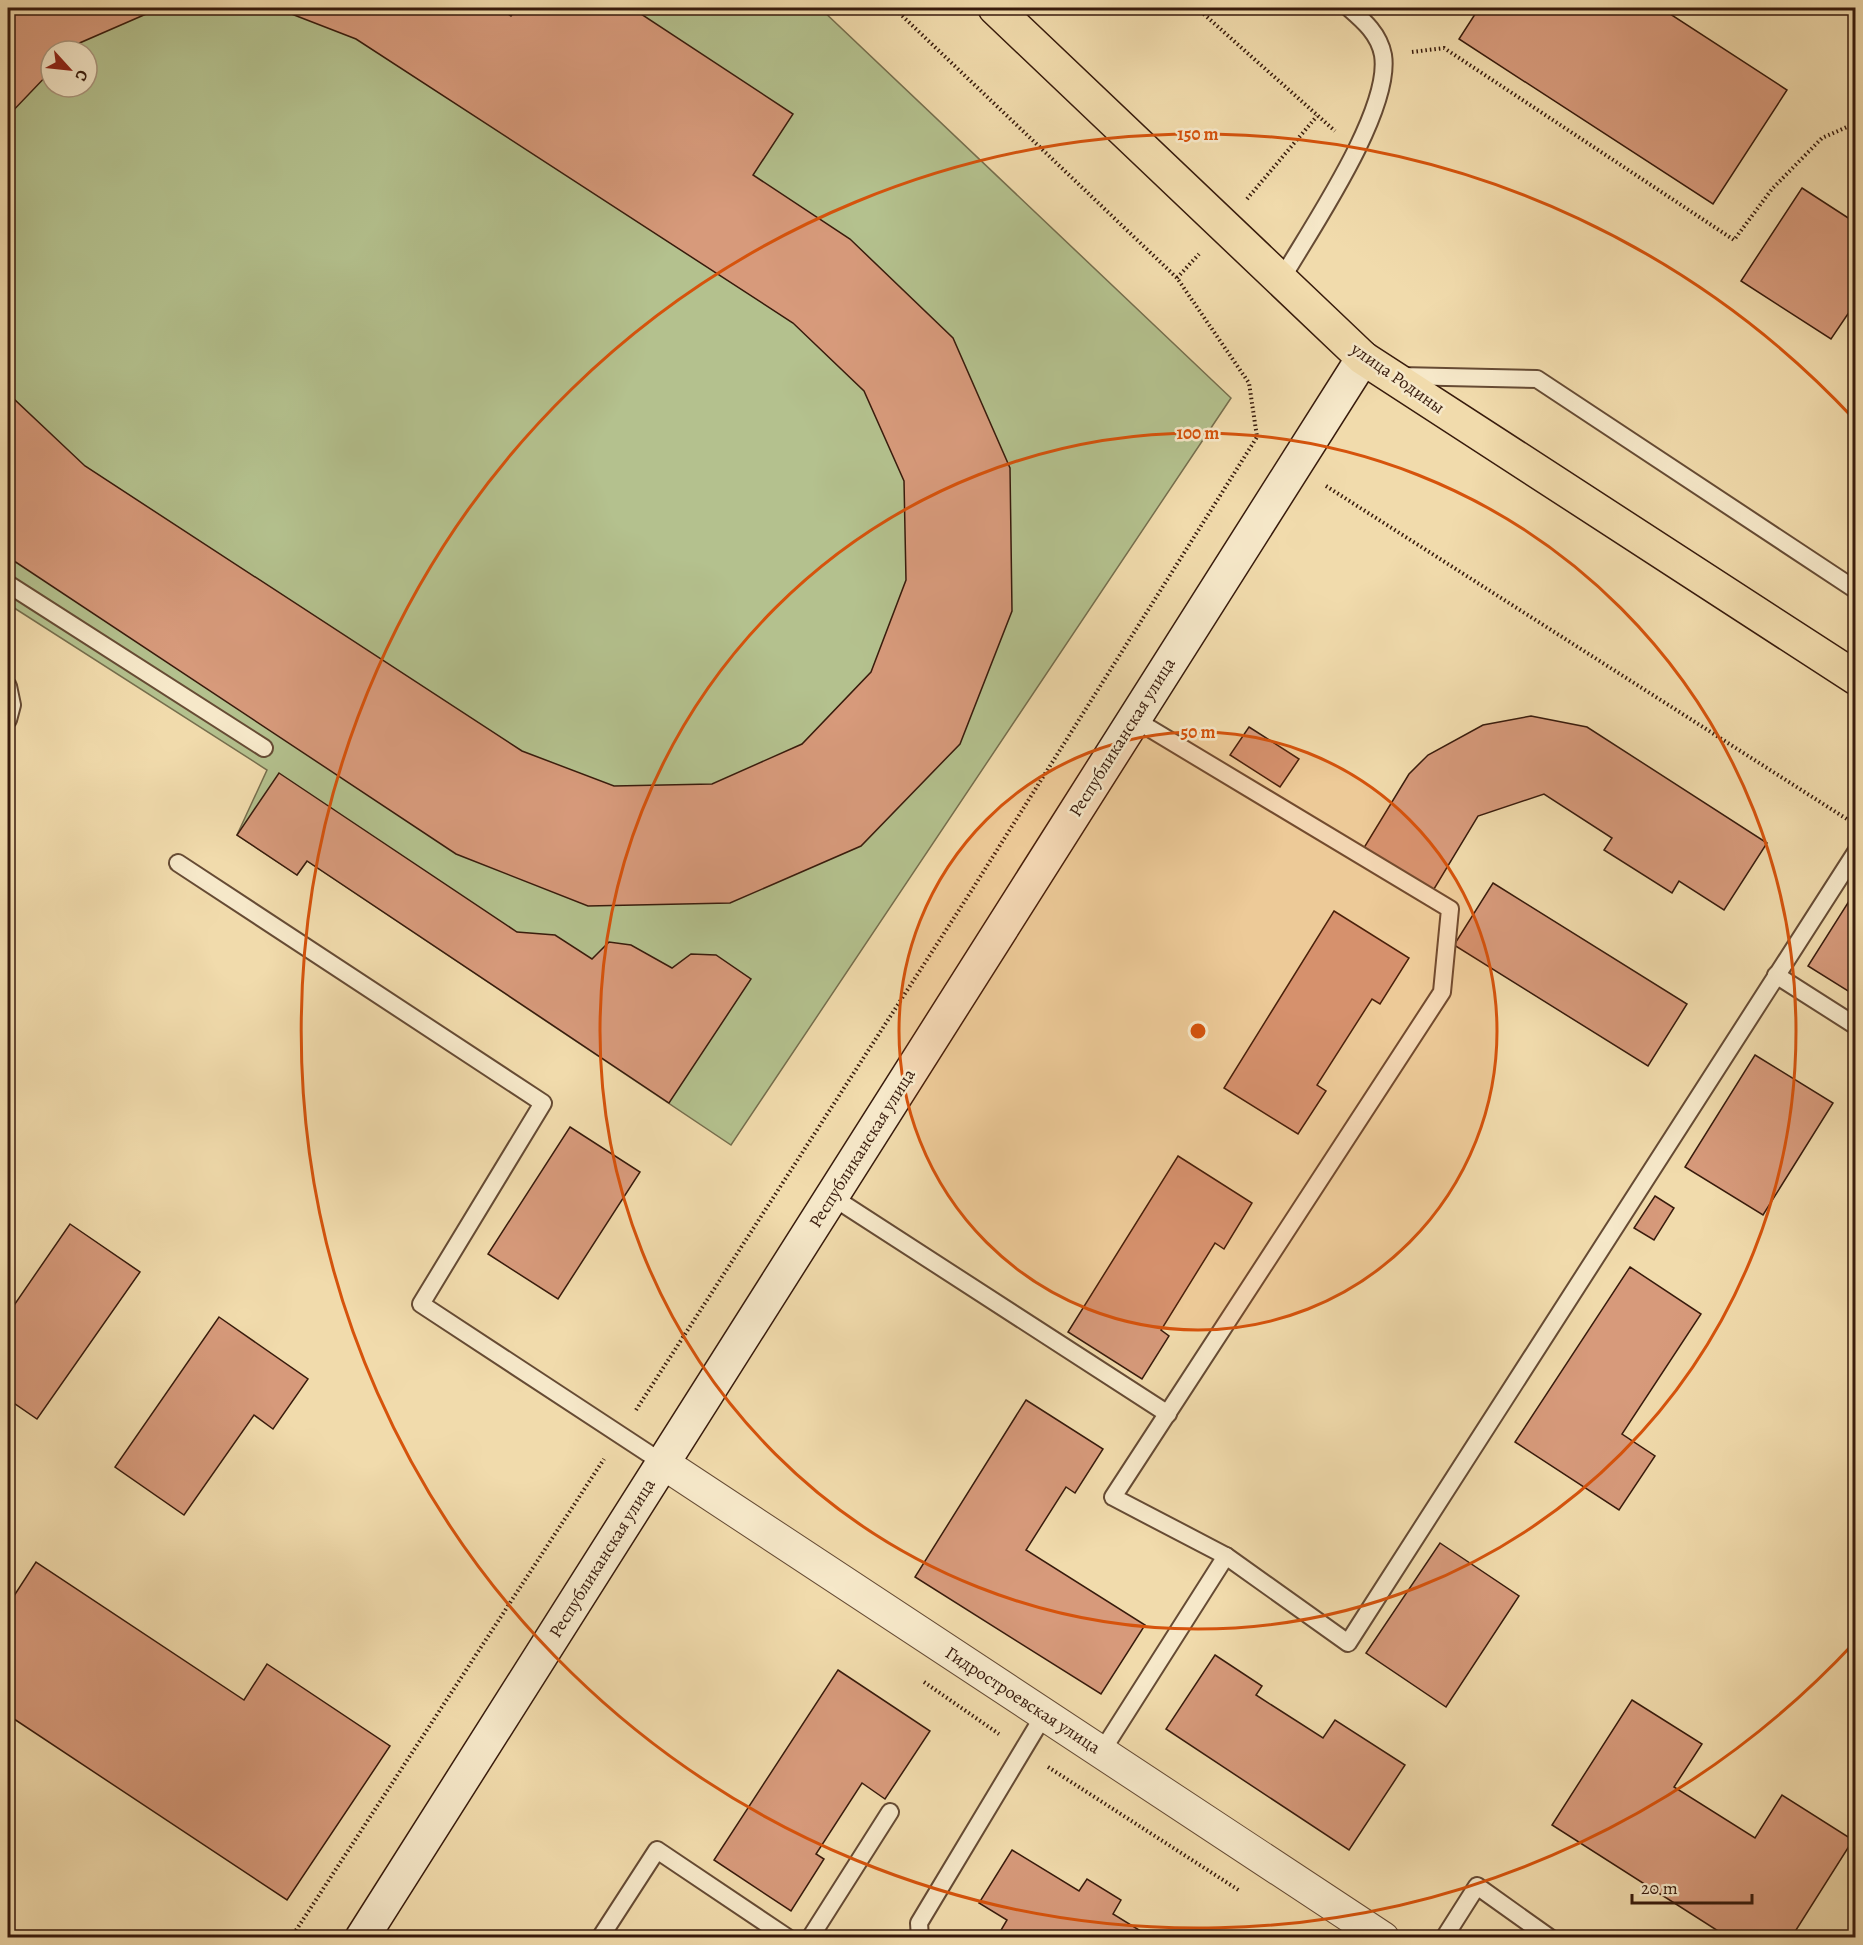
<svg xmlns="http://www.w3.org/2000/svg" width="1863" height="1945" font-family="Alegreya,serif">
	<rect width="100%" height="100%" fill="#f1dbac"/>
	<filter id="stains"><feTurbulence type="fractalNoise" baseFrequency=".00333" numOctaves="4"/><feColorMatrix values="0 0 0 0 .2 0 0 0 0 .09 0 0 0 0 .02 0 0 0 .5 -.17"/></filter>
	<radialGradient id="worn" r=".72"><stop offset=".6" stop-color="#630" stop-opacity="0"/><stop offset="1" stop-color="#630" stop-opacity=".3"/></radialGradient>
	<path fill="#b4c18e" stroke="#766e4d" stroke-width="1.5" fill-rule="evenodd" d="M8,8H820L1231,398L731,1145L307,861L297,875L237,835L267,770L8,604ZM51,51H87V87H51Z"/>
	<g fill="#d79a7b" stroke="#381b0c" stroke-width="1.5">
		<path d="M8,8H160L75,45L69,51H51V71L8,116Z"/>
		<path d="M276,8H499L511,16L517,8H632L793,114L753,175L850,239L953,338L1010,468L1012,611L960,744L861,846L730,903L588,906L456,854L8,557V384L13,398L85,466L522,751L614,786L712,784L802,744L871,672L906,580L904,481L864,391L793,323L356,39Z"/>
		<path d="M1479,8H1661L1787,90L1713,204L1459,39Z"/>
		<path d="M1802,188L1856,223V302L1831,339L1741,281Z"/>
		<path d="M1531,716L1587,727L1767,843L1724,910L1679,881L1672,893L1604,850L1612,838L1544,794L1478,816L1431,894L1362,851L1409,774L1428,755L1483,725Z"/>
		<path d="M1249,727L1299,759L1280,787L1230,755Z"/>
		<path d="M279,773L517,932L555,935L592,959L609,942L631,945L672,968L691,954L716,955L751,979L669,1103L307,861L297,875L237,835Z"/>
		<path d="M1493,883L1687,1004L1648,1066L1454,945Z"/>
		<path d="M1856,890V996L1808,966Z"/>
		<path d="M1334,911L1409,958L1380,1004L1372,999L1317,1085L1326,1091L1298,1134L1224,1088Z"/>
		<path d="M1755,1055L1833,1103L1763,1215L1685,1167Z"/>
		<path d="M570,1127L640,1172L558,1299L488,1254Z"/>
		<path d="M1178,1156L1252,1203L1224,1249L1215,1243L1161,1330L1169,1336L1142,1379L1068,1332Z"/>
		<path d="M1655,1196L1674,1208L1654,1240L1634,1228Z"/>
		<path d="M70,1224L140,1272L37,1419L8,1399V1314Z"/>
		<path d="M1630,1267L1701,1314L1622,1434L1655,1456L1619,1510L1515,1442Z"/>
		<path d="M219,1317L308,1379L273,1429L254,1415L184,1515L115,1467Z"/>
		<path d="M1026,1400L1103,1449L1075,1493L1066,1487L1026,1550L1145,1625L1101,1694L915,1577Z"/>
		<path d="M1440,1543L1519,1596L1446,1707L1366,1653Z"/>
		<path d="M36,1562L244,1700L267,1664L390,1746L287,1900L8,1715V1605Z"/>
		<path d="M1215,1655L1262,1686L1256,1695L1323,1738L1335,1720L1405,1765L1349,1850L1166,1729Z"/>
		<path d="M838,1670L930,1731L885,1799L862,1783L816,1854L824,1859L791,1911L714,1860Z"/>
		<path d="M1632,1700L1702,1744L1674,1787L1755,1838L1782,1795L1853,1840L1791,1938H1729L1552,1825Z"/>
		<path d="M1012,1850L1079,1891L1087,1879L1121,1900L1113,1914L1144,1933L1141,1938L997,1937L1007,1920L979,1903Z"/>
	</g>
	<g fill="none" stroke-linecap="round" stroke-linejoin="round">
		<defs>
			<g id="lane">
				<path d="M1281,280C1310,230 1392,111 1383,55C1379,34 1364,21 1349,8"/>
				<path d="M1400,376L1537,379L1856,590"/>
				<path d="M8,584L264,748"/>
				<path d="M8,686L12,705L8,720"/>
				<path d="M1134,719L1450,909L1442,992L1113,1497L1226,1556L1348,1643L1856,852"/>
				<path d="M178,863L543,1103L421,1304L663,1463"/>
				<path d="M1776,975L1856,1026"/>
				<path d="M831,1196L1168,1414"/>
				<path d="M1102,1751L1226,1556"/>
				<path d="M600,1938L657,1850L788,1938"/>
				<path d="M810,1938L890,1812"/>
				<path d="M920,1938L919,1923L1044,1715"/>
				<path d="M1444,1938L1477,1886L1550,1938"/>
			</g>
			<path id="street" d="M663,1463L1383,1938"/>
			<path id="secondary" d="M362,1938L1363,358"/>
			<path id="primary" d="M995,8L1363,358L1856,678"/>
		</defs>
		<use href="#lane" stroke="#664b34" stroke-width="20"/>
		<use href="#street" stroke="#664b34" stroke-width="34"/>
		<use href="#secondary" stroke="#381b0c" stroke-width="36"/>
		<use href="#primary" stroke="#381b0c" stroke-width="36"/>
		<g stroke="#381b0c" stroke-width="4" stroke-dasharray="1.5 3" stroke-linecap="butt">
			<path d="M1197,8L1335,131"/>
			<path d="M1412,52L1444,48L1734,240L1772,189L1822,138L1856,123"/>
			<path d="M1247,199L1317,116"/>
			<path d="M1177,278L1199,254"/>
			<path d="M1326,486L1853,823"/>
			<path d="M636,1410L970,893L1257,437L1249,383L1177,278L894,8"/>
			<path d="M924,1682L999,1734"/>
			<path d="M1048,1767L1240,1891"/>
			<path d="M291,1938L604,1459"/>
		</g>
		<use href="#lane" stroke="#f6e8c9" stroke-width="16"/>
		<use href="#street" stroke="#f6e8c9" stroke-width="32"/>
		<use href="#secondary" stroke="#f6e8c9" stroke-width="33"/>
		<use href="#primary" stroke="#f1dbac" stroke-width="33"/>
	</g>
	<circle cx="1198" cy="1031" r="299" fill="#d6530c" fill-opacity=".12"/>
	<g fill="none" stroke="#d6530c" stroke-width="3">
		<circle cx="1198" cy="1031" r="299"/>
		<circle cx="1198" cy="1031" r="598"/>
		<path d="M1854 1643A897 897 0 1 1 1854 419"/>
	</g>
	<g text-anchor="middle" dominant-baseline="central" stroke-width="5" stroke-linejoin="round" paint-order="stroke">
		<g font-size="18" fill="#381b0c" stroke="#f6e8c9">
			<text transform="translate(1398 378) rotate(35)">улица Родины</text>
			<text transform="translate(1122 737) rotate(-58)">Республиканская улица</text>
			<text transform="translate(862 1148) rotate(-58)">Республиканская улица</text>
			<text transform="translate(602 1558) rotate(-58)">Республиканская улица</text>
			<text transform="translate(1023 1700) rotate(33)">Гидростроевская улица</text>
		</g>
	</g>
	<circle cx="1198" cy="1031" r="9" fill="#d6530c" stroke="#f6e8c9" stroke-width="3"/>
	<g font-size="18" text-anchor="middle" font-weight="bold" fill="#d6530c" stroke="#f6e8c9" stroke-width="5" stroke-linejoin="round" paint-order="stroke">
		<text x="1198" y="140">150 m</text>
		<text x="1198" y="439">100 m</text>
		<text x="1198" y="738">50 m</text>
	</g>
	<rect width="1863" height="1945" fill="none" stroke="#f1dbac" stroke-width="30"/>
	<rect x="9" y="9" width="1845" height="1927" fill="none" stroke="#381b0c" stroke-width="3"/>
	<rect x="15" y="15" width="1833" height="1915" fill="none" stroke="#381b0c" stroke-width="1.5"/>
	<g transform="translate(69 69) rotate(117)"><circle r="28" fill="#f6e8c9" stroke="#aa967d" stroke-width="1.5"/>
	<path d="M0-4.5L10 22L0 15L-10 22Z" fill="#8f2418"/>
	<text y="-9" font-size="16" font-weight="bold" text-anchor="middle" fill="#381b0c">С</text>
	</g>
	<path d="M1632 1894v9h120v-9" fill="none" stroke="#381b0c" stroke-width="3"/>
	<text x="1641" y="1894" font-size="18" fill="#381b0c" stroke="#f6e8c9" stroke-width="4.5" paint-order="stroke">20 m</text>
	<rect width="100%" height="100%" filter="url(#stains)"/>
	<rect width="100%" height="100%" fill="url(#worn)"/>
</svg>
